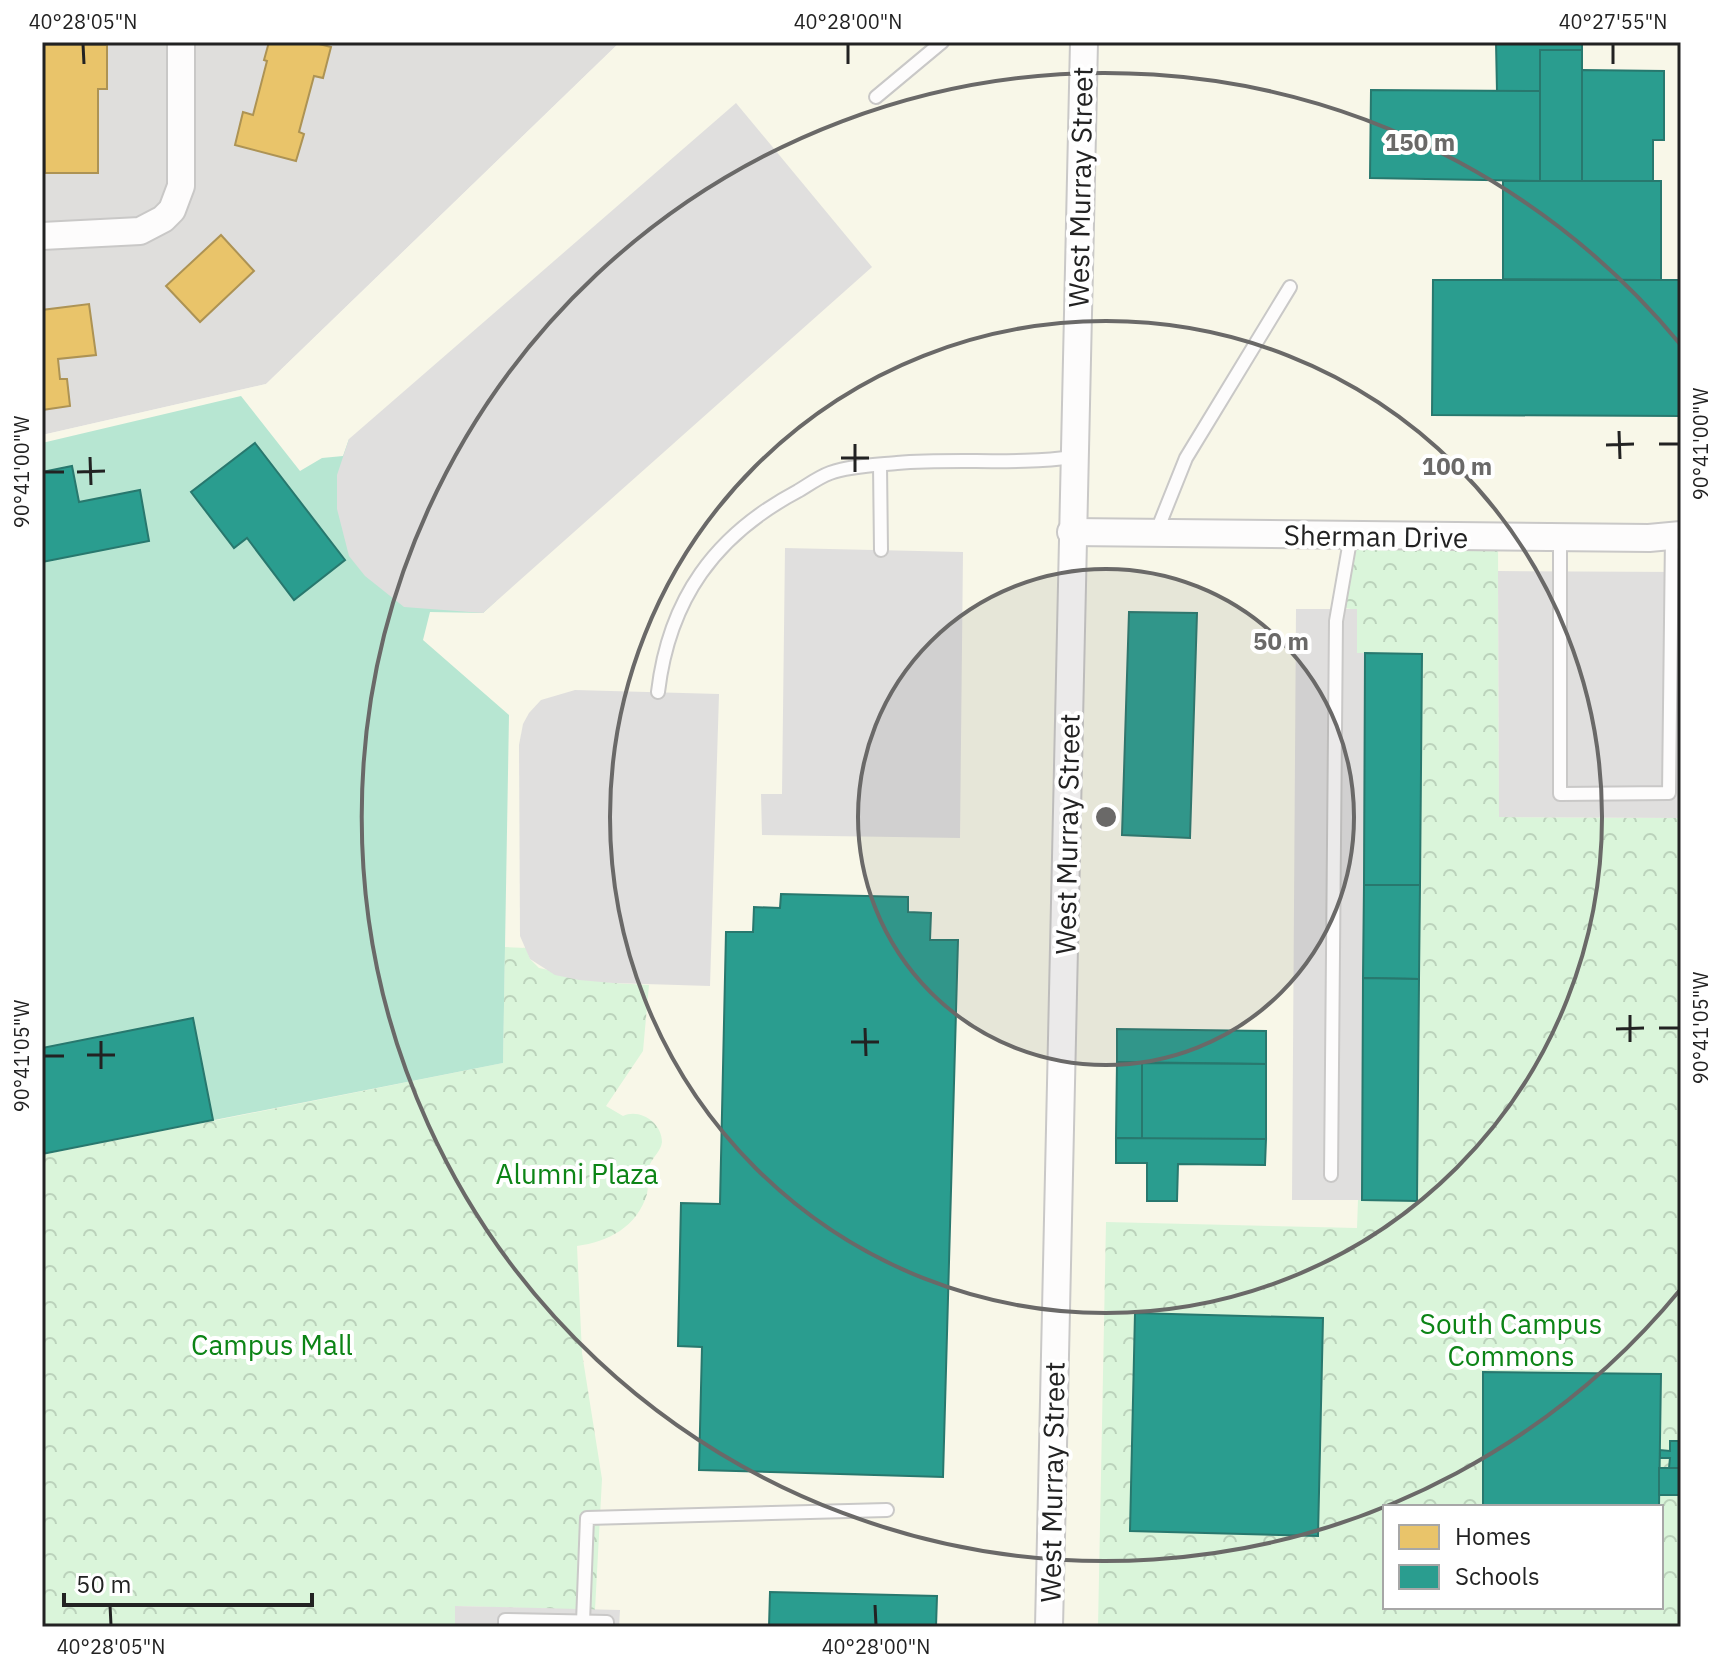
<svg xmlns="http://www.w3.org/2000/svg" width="1723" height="1669" font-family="'IBM Plex Sans',sans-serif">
	<defs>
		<pattern id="park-crowns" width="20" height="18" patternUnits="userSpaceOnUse" patternTransform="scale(2)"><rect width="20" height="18" fill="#daf5da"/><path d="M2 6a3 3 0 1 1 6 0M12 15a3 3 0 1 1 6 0" fill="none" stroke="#bbd2bb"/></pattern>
	</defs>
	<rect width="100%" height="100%" fill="#f0eeeb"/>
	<path fill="#dfdedc" d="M42,42H620L266,384L42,435Z"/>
	<path fill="#f8f7e8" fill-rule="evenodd" d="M620,42H1681V1627H42V435L266,384ZM1385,1507H1661V1607H1385Z"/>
	<g fill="url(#park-crowns)" fill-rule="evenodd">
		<path d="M1351,535L1498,537L1499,817L1681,818V1627H1098L1106,1222L1357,1228L1358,1200H1417L1422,654L1357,653V610L1338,607ZM1385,1507H1661V1607H1385Z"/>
		<path d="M505,947L526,948L530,959L539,968L613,983L649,985L643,1051L606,1106L623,1116C639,1108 662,1122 662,1142C661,1151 653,1157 650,1164C647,1171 649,1185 647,1194C637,1227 608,1242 577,1246L582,1353L602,1479L595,1610L456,1606L455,1627H42V1155L503,1063Z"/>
	</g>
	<path fill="#b7e6d2" d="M241,396L300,471L322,458L343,456L349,439L496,601L483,613L430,612L423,640L509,715L503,1063L42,1154V443Z"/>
	<g fill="#e0dfde">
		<path d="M736,103L872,267L483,613L404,607L365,576L349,556L337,509V475L349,439Z"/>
		<path d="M785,548L963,552L960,838L762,835L761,794H782Z"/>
		<path d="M1498,571L1681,572V818L1499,817Z"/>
		<path d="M1296,609H1357V653H1365L1362,1200H1292Z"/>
		<path d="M575,690L719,694L710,986L613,983L579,980L555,975L530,959L520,936L519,745L523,724L529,713L541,700Z"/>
		<path d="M455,1606L620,1610L619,1627H455Z"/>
	</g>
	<g fill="#e9c46a" stroke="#ad9354" stroke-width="2">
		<path d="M269,42H311L331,47L323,78L314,76L299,132L304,134L296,161L235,145L243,112L253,115L267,61L264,60Z"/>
		<path d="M43,45H107V89H98V173H45Z"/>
		<path d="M221,235L254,271L200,322L166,286Z"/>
		<path d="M89,304L96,355L58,359L60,379H67L70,406L42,410V310Z"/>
	</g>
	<g fill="#2a9d8f" stroke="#28786e" stroke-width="2">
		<path d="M1496,42H1582V50H1540V91H1497Z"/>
		<rect x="1540" y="50" width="42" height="131"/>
		<path d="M1582,70L1664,71V140H1653V181H1582Z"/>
		<path d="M1371,90L1540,91V181L1370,178Z"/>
		<path d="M1503,181H1661V280L1503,279Z"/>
		<path d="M1433,280H1681V416L1432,415Z"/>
		<path d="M255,443L345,560L294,600L247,538L234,548L191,492Z"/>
		<path d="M72,466L79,502L140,490L149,541L42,562V472Z"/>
		<path d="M1129,612L1197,613L1190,838L1122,835Z"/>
		<path d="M1365,653L1422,654L1420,885H1364Z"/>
		<path d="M1364,885H1420L1419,979L1363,978Z"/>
		<path d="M781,894L908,897V912L931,913L930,940H958L943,1477L699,1470L702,1347L678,1346L681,1203L720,1204L726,932H753L754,907L780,908Z"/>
		<path d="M1363,978L1419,979L1417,1201L1362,1200Z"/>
		<path d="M193,1018L213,1120L42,1154V1048Z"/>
		<path d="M1117,1029L1266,1031V1064L1117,1062Z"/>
		<path d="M1117,1062L1142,1063V1139L1116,1138Z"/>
		<path d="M1142,1063L1266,1064V1139H1142Z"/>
		<path d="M1116,1138L1266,1139L1265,1165L1178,1164L1177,1201H1147V1163H1116Z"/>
		<path d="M1135,1313L1323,1318L1318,1536L1130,1531Z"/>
		<path d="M1483,1372L1661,1374L1659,1507H1483Z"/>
		<path d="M1670,1441H1681V1468H1669L1670,1458H1660V1450L1670,1451Z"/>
		<rect x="1659" y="1468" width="22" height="27"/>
		<path d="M770,1592L937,1596L936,1627H769Z"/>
	</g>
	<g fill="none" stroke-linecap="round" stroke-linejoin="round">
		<defs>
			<g id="service">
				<path d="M876,97L942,42"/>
				<path d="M880,465L881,550"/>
				<path d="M1156,533L1186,458L1290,287"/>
				<path d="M1560,537V794L1669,793L1672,536"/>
				<path d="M658,692C669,599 715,535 798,491C808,485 819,477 830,473C849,466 876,465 897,463C956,458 1015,465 1074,457"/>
				<path d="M1331,1175L1336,621L1351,535"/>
				<path d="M583,1622L587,1518L887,1510"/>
				<path d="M505,1627V1620L607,1622V1627"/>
			</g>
			<g id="minor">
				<path d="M42,236L140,231L163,219L172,210L181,186V42"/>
				<path d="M1071,532L1649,538L1681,535"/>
				<path d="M1049,1627C1062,1099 1071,570 1084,42"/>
			</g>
		</defs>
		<use href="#service" stroke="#c9c8c7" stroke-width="16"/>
		<use href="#minor" stroke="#c9c8c7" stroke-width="30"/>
		<use href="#service" stroke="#fdfcfc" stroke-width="12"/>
		<use href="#minor" stroke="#fdfcfc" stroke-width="26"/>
	</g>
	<path fill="none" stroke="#222" stroke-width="3" d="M83,44L84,64M848,44V64M1613,44V64M1619,431L1620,459M855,444V472M1659,444H1679M1606,445L1634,444M90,457L91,485M841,458H869M44,472H64M77,472L105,471M1630,1015V1042M865,1028L866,1056M1659,1028H1679M1616,1029L1644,1028M101,1041V1069M851,1042H879M87,1055H115M44,1056H64M110,1605L111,1625M875,1605L876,1625"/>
	<circle cx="1106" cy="817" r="248" fill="#6a6968" fill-opacity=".12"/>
	<g fill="none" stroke="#6a6968" stroke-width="4">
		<circle cx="1106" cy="817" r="248"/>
		<circle cx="1106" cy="817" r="496"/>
		<path d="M1680 1290A744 744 0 1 1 1680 344"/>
	</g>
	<g text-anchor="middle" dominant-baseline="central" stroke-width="8" stroke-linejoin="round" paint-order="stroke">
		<g font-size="28" fill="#222" stroke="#fff">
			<text transform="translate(1080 187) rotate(-89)">West Murray Street</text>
			<text transform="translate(1376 536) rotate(1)">Sherman Drive</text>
			<text transform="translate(1067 834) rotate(-89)">West Murray Street</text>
			<text transform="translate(1052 1482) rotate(-89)">West Murray Street</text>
		</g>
		<g font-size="28" fill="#0c8416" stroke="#fff">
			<text x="577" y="1173">Alumni Plaza</text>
			<text x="1511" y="1323">South Campus<tspan x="1511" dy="32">Commons</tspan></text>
			<text x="272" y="1344">Campus Mall</text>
		</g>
	</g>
	<circle cx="1106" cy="817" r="12" fill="#6a6968" stroke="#fff" stroke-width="4"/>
	<g font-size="24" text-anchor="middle" font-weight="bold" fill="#6a6968" stroke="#fff" stroke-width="8" stroke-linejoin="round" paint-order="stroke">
		<text x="1420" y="151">150 m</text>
		<text x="1457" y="475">100 m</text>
		<text x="1281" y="650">50 m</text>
	</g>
	<rect width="1723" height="1669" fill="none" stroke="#ffffff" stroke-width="88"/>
	<rect x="1383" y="1505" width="280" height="104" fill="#ffffff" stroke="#a7a7a7" stroke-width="2"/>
	<rect x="1399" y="1525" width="40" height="24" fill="#e9c46a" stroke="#a7a7a7" stroke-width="2"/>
	<text x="1455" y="1545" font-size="24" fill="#222222">Homes</text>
	<rect x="1399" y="1565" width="40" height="24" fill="#2a9d8f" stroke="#a7a7a7" stroke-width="2"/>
	<text x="1455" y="1585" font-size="24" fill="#222222">Schools</text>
	<path d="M64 1593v12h248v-12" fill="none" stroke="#222222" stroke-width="4"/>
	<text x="76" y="1593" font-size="24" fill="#222222" stroke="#ffffff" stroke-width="6" paint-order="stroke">50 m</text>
	<rect x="44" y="44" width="1635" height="1581" fill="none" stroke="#222" stroke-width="3"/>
	<g font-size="20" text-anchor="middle" fill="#222">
		<text x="83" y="29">40°28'05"N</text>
		<text x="848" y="29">40°28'00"N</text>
		<text x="1613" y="29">40°27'55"N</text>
		<text transform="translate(1701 444) rotate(-90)" y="7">90°41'00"W</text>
		<text transform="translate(22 472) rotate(-90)" y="7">90°41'00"W</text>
		<text transform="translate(1701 1028) rotate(-90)" y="7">90°41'05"W</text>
		<text transform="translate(22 1056) rotate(-90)" y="7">90°41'05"W</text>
		<text x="111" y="1654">40°28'05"N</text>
		<text x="876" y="1654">40°28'00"N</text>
	</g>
</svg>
